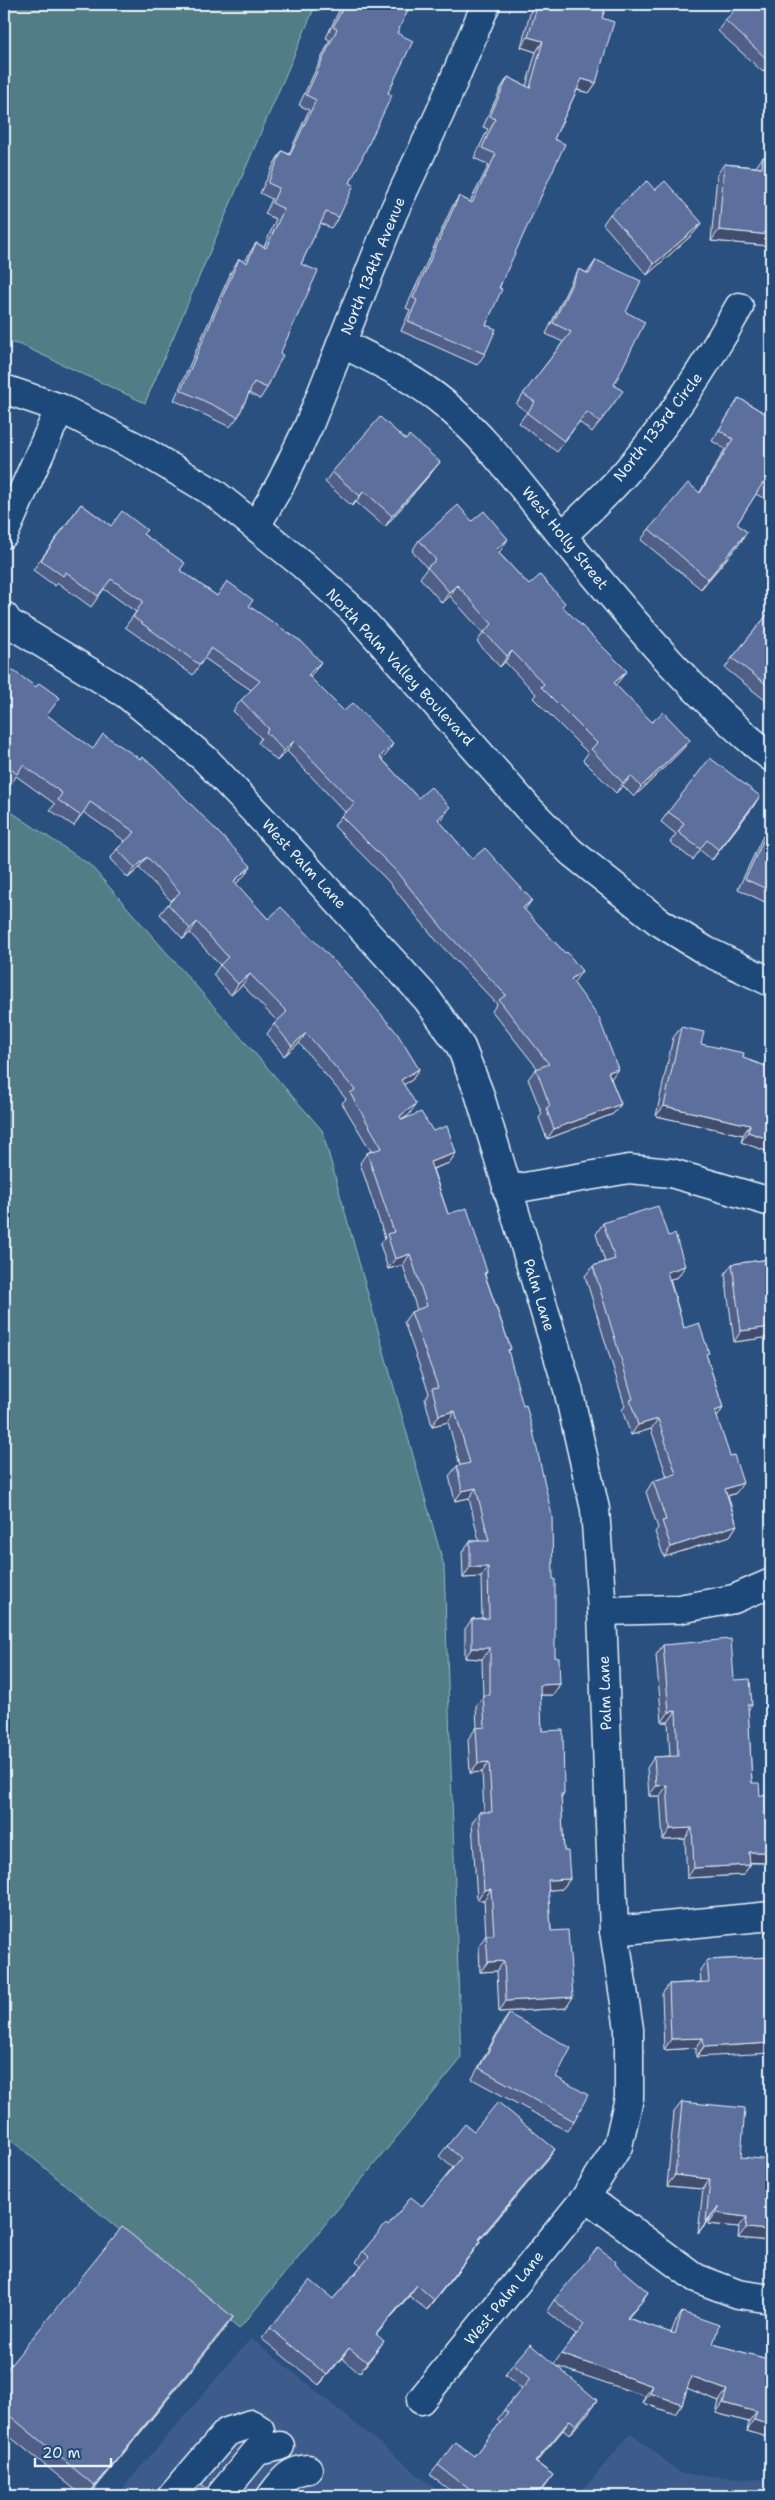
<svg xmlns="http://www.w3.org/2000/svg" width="775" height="2500" font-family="'Shantell Sans',sans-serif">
	<rect width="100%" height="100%" fill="#2a5080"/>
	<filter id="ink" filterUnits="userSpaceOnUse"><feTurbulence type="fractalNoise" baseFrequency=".02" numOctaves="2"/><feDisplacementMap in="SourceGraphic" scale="10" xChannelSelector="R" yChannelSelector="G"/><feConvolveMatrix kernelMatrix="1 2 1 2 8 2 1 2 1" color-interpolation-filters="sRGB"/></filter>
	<g filter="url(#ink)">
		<g fill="#3c5c8b">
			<path d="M251,2338L444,2496H116Z"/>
			<path d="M631,2433L682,2474L771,2480V2496H578Z"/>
		</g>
		<g fill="#527d86" stroke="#9db7bf">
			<path d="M4,4H316L145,403L21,345L4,341Z"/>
			<path d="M4,807L90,865L322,1130L444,1566L461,2059L239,2329L4,2134Z"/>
		</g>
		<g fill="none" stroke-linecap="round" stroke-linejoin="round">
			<defs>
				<g id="minor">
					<path d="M341,343C377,361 414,378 445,404C492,444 524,491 563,537C628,615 691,694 771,757"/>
					<path d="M4,389L60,408L140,449L214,493L302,564L353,610L527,807L571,852L658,921L706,951L771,982"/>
					<path d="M256,526L281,483L309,425L393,213L440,113L486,4"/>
					<path d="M4,534L60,408"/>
					<path d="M562,536C584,515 607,494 627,471C670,421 707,364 739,307"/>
					<path d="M4,616L9,623L126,694L205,759L279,837L427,999L461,1047L479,1093L568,1389L595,1509L602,1611L614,1931L629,2029V2098L618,2146L586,2197L421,2400"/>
					<path d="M507,1190L629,1169L671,1173L771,1202"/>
					<path d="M602,1611L679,1609L734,1599L771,1583"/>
					<path d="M614,1931L771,1916"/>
					<path d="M586,2197L696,2278L738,2294L771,2299"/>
					<path d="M172,2496L227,2432L251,2424L260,2430"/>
					<path d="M220,2496L257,2451L280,2446"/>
					<path d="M271,2496C283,2481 287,2471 308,2469"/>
				</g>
			</defs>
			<use href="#minor" stroke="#e8f1f8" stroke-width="31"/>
			<use href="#minor" stroke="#1f4a7a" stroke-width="28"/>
		</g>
		<g fill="#505f87" stroke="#e8f1f8">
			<path d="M342,4H411L397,33L388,93L350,183L339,217L331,228L320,223L301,264L280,354L267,388L260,399L249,393L238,417L230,427L174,400L232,270L239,259L245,262L249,254L256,243L264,247L276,219L265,214L272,199L260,193L275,162L282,151L289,154L309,110L299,105L330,40L326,38Z"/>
			<path d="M536,4H607L602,18L596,83L589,93L577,90L554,139L486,325L485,354L477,365L401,331L410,310L406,308L452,207L459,196L470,202L489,165L474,158L488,129L483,127L501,88L508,77L526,86L536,52L521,47L531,10Z"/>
			<path d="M741,4L771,63L763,72L718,31L725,20Z"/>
			<path d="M763,157H771V246L711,241L717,175L724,164L756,167Z"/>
			<path d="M610,214L694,233L647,275L603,224Z"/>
			<path d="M596,260L626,312L614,385L615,402L592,432L579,422L557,452L519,423L527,412L516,404L563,342L546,334L572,280L579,269L587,273Z"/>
			<path d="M739,398L771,417V490L765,499L756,494L737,524L747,532L740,543L701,589L641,540L649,529L700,492L725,449L712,441Z"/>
			<path d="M332,472H432L385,527L356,502L352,506L325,482Z"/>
			<path d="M81,504L111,526L143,534L180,570L217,596L249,606L314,672L309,677L386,755L382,759L418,798L443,818L439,821L472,859L524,910L582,971L573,983L621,1104L613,1114L547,1139L539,1118L542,1114L528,1079L536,1069L537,1068L492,1011L497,1004L436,940L388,881L334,826L341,816L345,812L287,751L277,761L258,743L261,738L233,711L241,700L251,690L204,658L193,675L125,627L136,612L104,589L91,607L58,583L55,586L33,570Z"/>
			<path d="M472,521L501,550L498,552L529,585L562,607L619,681L615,685L652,722L682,750L634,797L623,786L616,793L583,760L588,753L533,698L536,694L505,662L500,667L477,642L483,633L450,596L442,603L420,578L427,568L412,551L419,540Z"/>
			<path d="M771,610V705L725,668L732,658Z"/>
			<path d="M4,664L47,715L244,876L236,884L268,919L419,1069L412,1080L404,1084L409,1115L402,1120L433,1131L456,1153L449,1163L433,1169L448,1214L487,1272L485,1275L511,1349L508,1352L555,1657L560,1684L553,1695H540L542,1731L564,1794L561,1798L564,1851L570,1879L562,1889L548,1890L551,1931L566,2008L499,2012L497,1971L480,1972L479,1946L486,1935L484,1900H477L472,1823L479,1812H484L482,1772L470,1773L468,1739L476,1728H477L476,1706L483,1697L482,1659L465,1658V1629L472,1619L482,1618L481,1577L463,1578L462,1552L470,1541H479L469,1498L455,1501L449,1476L457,1466L460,1465L448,1422L432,1426L425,1399L429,1393L404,1322L411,1312L417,1310L403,1265L388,1269L380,1244L385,1238L360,1163L367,1153L371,1151L342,1103L346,1099L299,1043L284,1056L267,1034L274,1024L277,1021L242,985L231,995L213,975L220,965L190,933L183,939L160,914L168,904L171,901L139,868L128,878L110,859L117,849L125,841L83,812L74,826L50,810L55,804L16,776L10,785L4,780Z"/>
			<path d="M753,807L712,860L700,850L693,860L670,842L676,834L661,822L668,812Z"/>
			<path d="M771,819V905L738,889Z"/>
			<path d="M681,1027L701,1044L771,1068V1143L766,1151L741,1142L743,1135L656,1116L673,1038Z"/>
			<path d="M603,1223L678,1277L670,1279L684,1328L707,1357L723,1408L717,1417L736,1493L728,1496L737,1525L730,1536L664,1557L655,1532L658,1528L646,1492L653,1481L667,1477L651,1429L631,1435L622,1410L625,1406L585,1276L593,1266L605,1262L596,1234Z"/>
			<path d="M771,1259V1337L734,1342L725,1274L732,1264Z"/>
			<path d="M663,1645L734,1680L752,1705L748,1710L752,1783L760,1796L771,1795V1863H750V1865L743,1875L687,1878L685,1839L663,1840L660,1796H649L647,1768L654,1757L670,1756L668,1722H662L656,1655Z"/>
			<path d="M771,1957L696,2057V2048L664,2050L662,1994L669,1984L701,1982L700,1970L707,1960Z"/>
			<path d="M509,2014L556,2077L574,2121L567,2131L472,2079L502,2024Z"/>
			<path d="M682,2102L741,2157L771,2241L738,2238L739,2227L708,2224L710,2218L698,2233L703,2189L667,2186L674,2112Z"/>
			<path d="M474,2131L555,2149L547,2160L480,2240L473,2252L427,2310L409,2296L377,2334V2351L359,2373L342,2358L319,2385L262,2339L270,2328L333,2299L361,2266L356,2262L363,2251L388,2226L422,2206L453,2168L439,2156L447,2146Z"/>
			<path d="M615,2265L648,2292L628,2318L671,2333L675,2323L682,2312L713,2344L771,2360V2358V2438L747,2431L749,2422L716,2413L719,2401L687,2388L682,2404L675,2414L643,2403L645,2396L555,2365L590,2411L569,2435L563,2430L536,2462L553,2475L545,2486L537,2496H457L430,2475L438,2465L474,2456L500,2423L497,2420L504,2410L522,2389L505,2375L513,2364H554L576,2335L547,2311L554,2300Z"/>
			<path d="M233,2317L224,2330L89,2496H83L4,2432V2373Z"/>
		</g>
		<g fill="#414e6e" stroke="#e8f1f8">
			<path d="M528,37L543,41L536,52L521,47Z"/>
			<path d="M771,61V63L763,72Z"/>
			<path d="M582,79L596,83L589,93L575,89Z"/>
			<path d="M702,223L694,233L647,275L654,264Z"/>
			<path d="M719,230L771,235V246L711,241Z"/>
			<path d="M440,462L432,472L385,527L392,516Z"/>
			<path d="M364,491L356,502L352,506Z"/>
			<path d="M747,532L740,543L701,589L708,579Z"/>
			<path d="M508,539L501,550L489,561L496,550Z"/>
			<path d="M457,585L450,596L442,603L449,592Z"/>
			<path d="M512,651L505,662L500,667L507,656Z"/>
			<path d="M321,662L314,672L300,686L308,675Z"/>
			<path d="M627,671L619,681L607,694L614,683Z"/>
			<path d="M690,740L682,750L634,797L641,787Z"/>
			<path d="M294,741L287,751L277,761L284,751Z"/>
			<path d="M393,744L386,755L373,768L380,757Z"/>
			<path d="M631,776L623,786L616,793L623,783Z"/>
			<path d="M760,796L753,807L712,860L719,850Z"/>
			<path d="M450,807L443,818L430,830L438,819Z"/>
			<path d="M147,857L139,868L128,878L135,868Z"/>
			<path d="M251,866L244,876L227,892L234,881Z"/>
			<path d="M532,900L524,911L523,908Z"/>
			<path d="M197,922L190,933L183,939L190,929Z"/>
			<path d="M582,971L574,982L563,990L571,979Z"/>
			<path d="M250,974L242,985L231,995L238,984Z"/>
			<path d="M306,1033L299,1043L284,1056L292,1046Z"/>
			<path d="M419,1069L412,1080L394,1090L401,1080Z"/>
			<path d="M618,1069L611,1079L608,1072Z"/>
			<path d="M416,1104L409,1115L392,1126L400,1116Z"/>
			<path d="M621,1104L613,1114L547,1139L554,1129Z"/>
			<path d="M664,1106L750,1125L743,1135L656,1116Z"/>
			<path d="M748,1132L771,1140V1143L766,1151L741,1142Z"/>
			<path d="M456,1153L449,1163L423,1172L430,1162Z"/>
			<path d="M410,1254L403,1265L388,1269L395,1259Z"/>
			<path d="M685,1266L678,1277L660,1282L667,1272Z"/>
			<path d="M771,1327V1337L734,1342L741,1331Z"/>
			<path d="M723,1408L716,1419L715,1411Z"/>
			<path d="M455,1411L448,1422L432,1426L439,1415Z"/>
			<path d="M658,1419L651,1429L631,1435L638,1425Z"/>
			<path d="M743,1483L736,1493L718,1499L725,1489Z"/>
			<path d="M476,1488L469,1498L455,1501L462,1491Z"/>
			<path d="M737,1525L730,1536L664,1557L671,1547Z"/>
			<path d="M470,1567H488L481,1577L463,1578Z"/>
			<path d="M472,1648H490L482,1659L465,1658Z"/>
			<path d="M560,1684L553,1695H532L540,1685Z"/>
			<path d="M748,1705H752L745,1715Z"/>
			<path d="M676,1711L668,1722H662L669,1712Z"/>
			<path d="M489,1762L482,1772L470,1773L478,1763Z"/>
			<path d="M667,1785L660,1796H649L656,1786Z"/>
			<path d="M692,1828L685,1839L663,1840L670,1829Z"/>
			<path d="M749,1852H771V1863L742,1862Z"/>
			<path d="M750,1865L743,1875L687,1878L694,1868Z"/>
			<path d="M570,1879L562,1889L541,1891L548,1880Z"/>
			<path d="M491,1889L484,1900H477L484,1890Z"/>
			<path d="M504,1961L497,1971L480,1972L488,1962Z"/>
			<path d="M573,1997L566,2008L499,2012L506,2001Z"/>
			<path d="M703,2038L696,2048L664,2050L671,2039Z"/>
			<path d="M771,2043V2053L696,2057L704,2047Z"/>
			<path d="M555,2149L547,2160L471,2250L479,2239Z"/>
			<path d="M675,2175L710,2179L703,2189L667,2186Z"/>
			<path d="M718,2207L710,2218L698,2233L706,2222Z"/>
			<path d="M716,2213L747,2217L739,2227L708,2224Z"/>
			<path d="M746,2228L771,2230V2241L738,2238Z"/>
			<path d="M481,2241L473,2252L427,2310L434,2300Z"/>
			<path d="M417,2285L409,2296L368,2344L376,2334Z"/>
			<path d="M648,2292L641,2303L619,2328L627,2318Z"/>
			<path d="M233,2317L224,2330L88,2496L95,2486Z"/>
			<path d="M384,2341L377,2351L359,2373L367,2362Z"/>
			<path d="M349,2348L342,2358L319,2385L327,2375Z"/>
			<path d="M561,2354L653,2386L645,2396L553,2365Z"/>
			<path d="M691,2377L727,2390L719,2401L684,2387Z"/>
			<path d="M650,2393L682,2404L675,2414L643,2403Z"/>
			<path d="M597,2400L590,2411L569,2435L576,2425Z"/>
			<path d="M723,2403L757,2412L749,2422L716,2413Z"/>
			<path d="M570,2420L563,2430L528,2472L535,2462Z"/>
			<path d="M754,2420L771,2425V2438L747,2431Z"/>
		</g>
		<g fill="#5d6f9d" stroke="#e8f1f8">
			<path d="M345,4H411L397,33L413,41L388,93L392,95L350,183L354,185L339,217L326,212L301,264L318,271L280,354L283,355L267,388L254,382L238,417L181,390L239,259L247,263L256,243L266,248L284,209L272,203L279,188L268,183L282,151L290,155L316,100L306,95L337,29L333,27Z"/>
			<path d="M538,4H552L555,5L556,4H607L602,18L614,22L596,83L582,79L554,139L565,144L499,288L502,289L486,325L496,329L485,354L408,321L417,300L413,298L459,196L472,203L496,154L482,148L495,119L490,116L508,77L530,88L543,41L528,37Z"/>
			<path d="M741,4H771V61L770,62L725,20Z"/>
			<path d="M763,157H771V235L719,230L724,164L762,168Z"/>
			<path d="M647,181L655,190L665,181L702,223L654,264L610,214Z"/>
			<path d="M596,260L641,281L626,312L645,322L614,385L623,391L600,422L587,412L564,441L527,413L535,402L523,394L571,332L553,323L579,269L589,274Z"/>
			<path d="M739,398L771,417V488L763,483L737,524L747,532L708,579L649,529L688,483L700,493L733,439L719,430Z"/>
			<path d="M380,417L406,440L409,435L440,462L392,516L364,491L360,496L332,472Z"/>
			<path d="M81,504L111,526L122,511L147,530L143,534L185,563L180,570L217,596L227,581L253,600L249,606L302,642L321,662L308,675L344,711L353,703L393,744L380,757L418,798L431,787L450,807L438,819L472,859L485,848L532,900L523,908L565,953L567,952L582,971L571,979L599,1018L618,1069L608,1072L621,1104L554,1129L546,1108L550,1106L536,1069L549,1064L499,1000L506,995L444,930L395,870L341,816L355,804L294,741L284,751L266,732L269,729L241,700L260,681L211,648L200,665L133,617L143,601L111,579L98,596L66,572L63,576L41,560Z"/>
			<path d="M458,505L472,521L484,511L508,539L496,550L529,585L540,575L565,603L562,606L627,671L614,683L652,722L663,712L690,740L641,787L631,776L623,783L591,749L597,743L541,687L544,684L512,651L507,656L484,632L492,624L457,585L449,592L427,567L436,560L419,540Z"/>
			<path d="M771,610V688L732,658Z"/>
			<path d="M4,664L36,687L39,683L60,698L47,715L93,749L103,734L140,759L142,757L153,765L251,866L234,881L268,919L281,907L345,972L397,1033L419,1069L401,1080L416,1104L400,1116L402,1120L421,1112L433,1131L447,1126L456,1153L430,1162L448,1214L467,1208L487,1272L484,1273L511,1349L508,1350L523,1406L526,1405L533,1431L552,1516L553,1579H555V1657L559,1658L560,1684L540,1685L542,1731L563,1730L564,1794H561L564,1851H568L570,1879L548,1880L551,1931L568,1930L573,1997L506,2001L504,1961L488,1962L486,1935H494L491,1889L484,1890L479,1812H492L489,1762L478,1763L476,1728L485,1727L483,1695H490V1648H472V1619L489,1618L488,1567H470V1541H489L476,1488L462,1491L457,1466L470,1463L455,1411L439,1415L432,1388L438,1387L411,1312L427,1306L410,1254L395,1259L387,1234L394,1232L367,1153L382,1148L350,1093L355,1090L306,1033L292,1046L274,1024L287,1012L250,974L238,984L220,965L228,957L197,922L190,929L168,904L180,892L147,857L135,868L117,849L135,832L90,802L81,816L58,800L62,793L23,765L17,774L4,764Z"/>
			<path d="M710,758L760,796L719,850L707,840L700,849L678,832L684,823L668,812Z"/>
			<path d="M771,824V891L745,879Z"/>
			<path d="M681,1027L704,1032L701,1044L744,1053L743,1058L771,1068V1140L748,1132L750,1125L664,1106Z"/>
			<path d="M658,1206L668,1236L675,1234L685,1266L667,1272L684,1328L699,1323L709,1353L706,1354L723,1408L715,1411L730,1456L734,1455L743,1483L725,1489L737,1525L671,1547L662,1521L666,1520L653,1481L676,1474L658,1419L638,1425L630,1400L633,1399L593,1266L615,1259L603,1223Z"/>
			<path d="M771,1259V1327L741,1331L732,1264Z"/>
			<path d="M731,1639L734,1680L750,1679L752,1705H748L752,1783H759L760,1796L771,1795V1852H749L750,1865L694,1868L692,1828L670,1829L667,1785L656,1786L654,1757L678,1756L676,1711L669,1712L663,1645Z"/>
			<path d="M771,1957V2043L704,2047L703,2038L671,2039L669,1984L709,1982L707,1960Z"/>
			<path d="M509,2014L571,2048L556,2077L588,2095L574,2121L479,2068Z"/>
			<path d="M498,2102L555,2149L479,2239L481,2241L434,2300L417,2285L376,2334L384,2341L367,2362L349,2348L327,2375L270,2328L310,2280L333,2299L369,2257L363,2251L386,2224L388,2226L411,2197L422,2206L461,2158L447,2146L465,2124L474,2131Z"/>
			<path d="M682,2102L745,2108L741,2157L771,2160V2230L746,2228L747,2217L716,2213L718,2207L706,2222L710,2179L675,2175Z"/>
			<path d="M122,2227L233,2317L95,2486L4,2411V2373Z"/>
			<path d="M598,2247L616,2262L615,2264L648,2292L627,2318L675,2334L682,2312L719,2325L713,2344L771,2360V2425L754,2420L757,2412L723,2403L727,2390L691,2377L682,2404L650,2393L653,2386L561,2354L584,2325L554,2300Z"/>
			<path d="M530,2344L597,2400L576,2425L570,2420L535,2462L553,2475L536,2496H478L438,2465L455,2442L474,2456L508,2413L504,2410L530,2379L513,2364Z"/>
			<path d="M201,2484L217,2496H189Z"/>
		</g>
	</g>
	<g text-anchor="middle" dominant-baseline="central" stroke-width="4.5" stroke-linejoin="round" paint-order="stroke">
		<g font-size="15" fill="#e8f1f8" stroke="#1f4a7a">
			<text transform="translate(373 266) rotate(-68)">North 134th Avenue</text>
			<text transform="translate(658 427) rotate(-52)">North 133rd Circle</text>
			<text transform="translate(565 538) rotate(51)">West Holly Street</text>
			<text transform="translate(400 667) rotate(47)">North Palm Valley Boulevard</text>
			<text transform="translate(304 864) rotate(47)">West Palm Lane</text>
			<text transform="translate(539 1295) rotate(73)">Palm Lane</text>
			<text transform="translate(605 1693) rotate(-92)">Palm Lane</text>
			<text transform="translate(504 2298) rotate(-51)">West Palm Lane</text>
		</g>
	</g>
	<rect width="775" height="2500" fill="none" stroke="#1f4a7a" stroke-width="20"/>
	<rect x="10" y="10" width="755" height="2480" fill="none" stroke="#e8f1f8" stroke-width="2" filter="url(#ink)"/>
	<path d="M35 2458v8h76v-8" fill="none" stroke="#e8f1f8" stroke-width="2.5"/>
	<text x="42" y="2458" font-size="15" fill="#e8f1f8" stroke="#1f4a7a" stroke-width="4" paint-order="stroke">20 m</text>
</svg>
